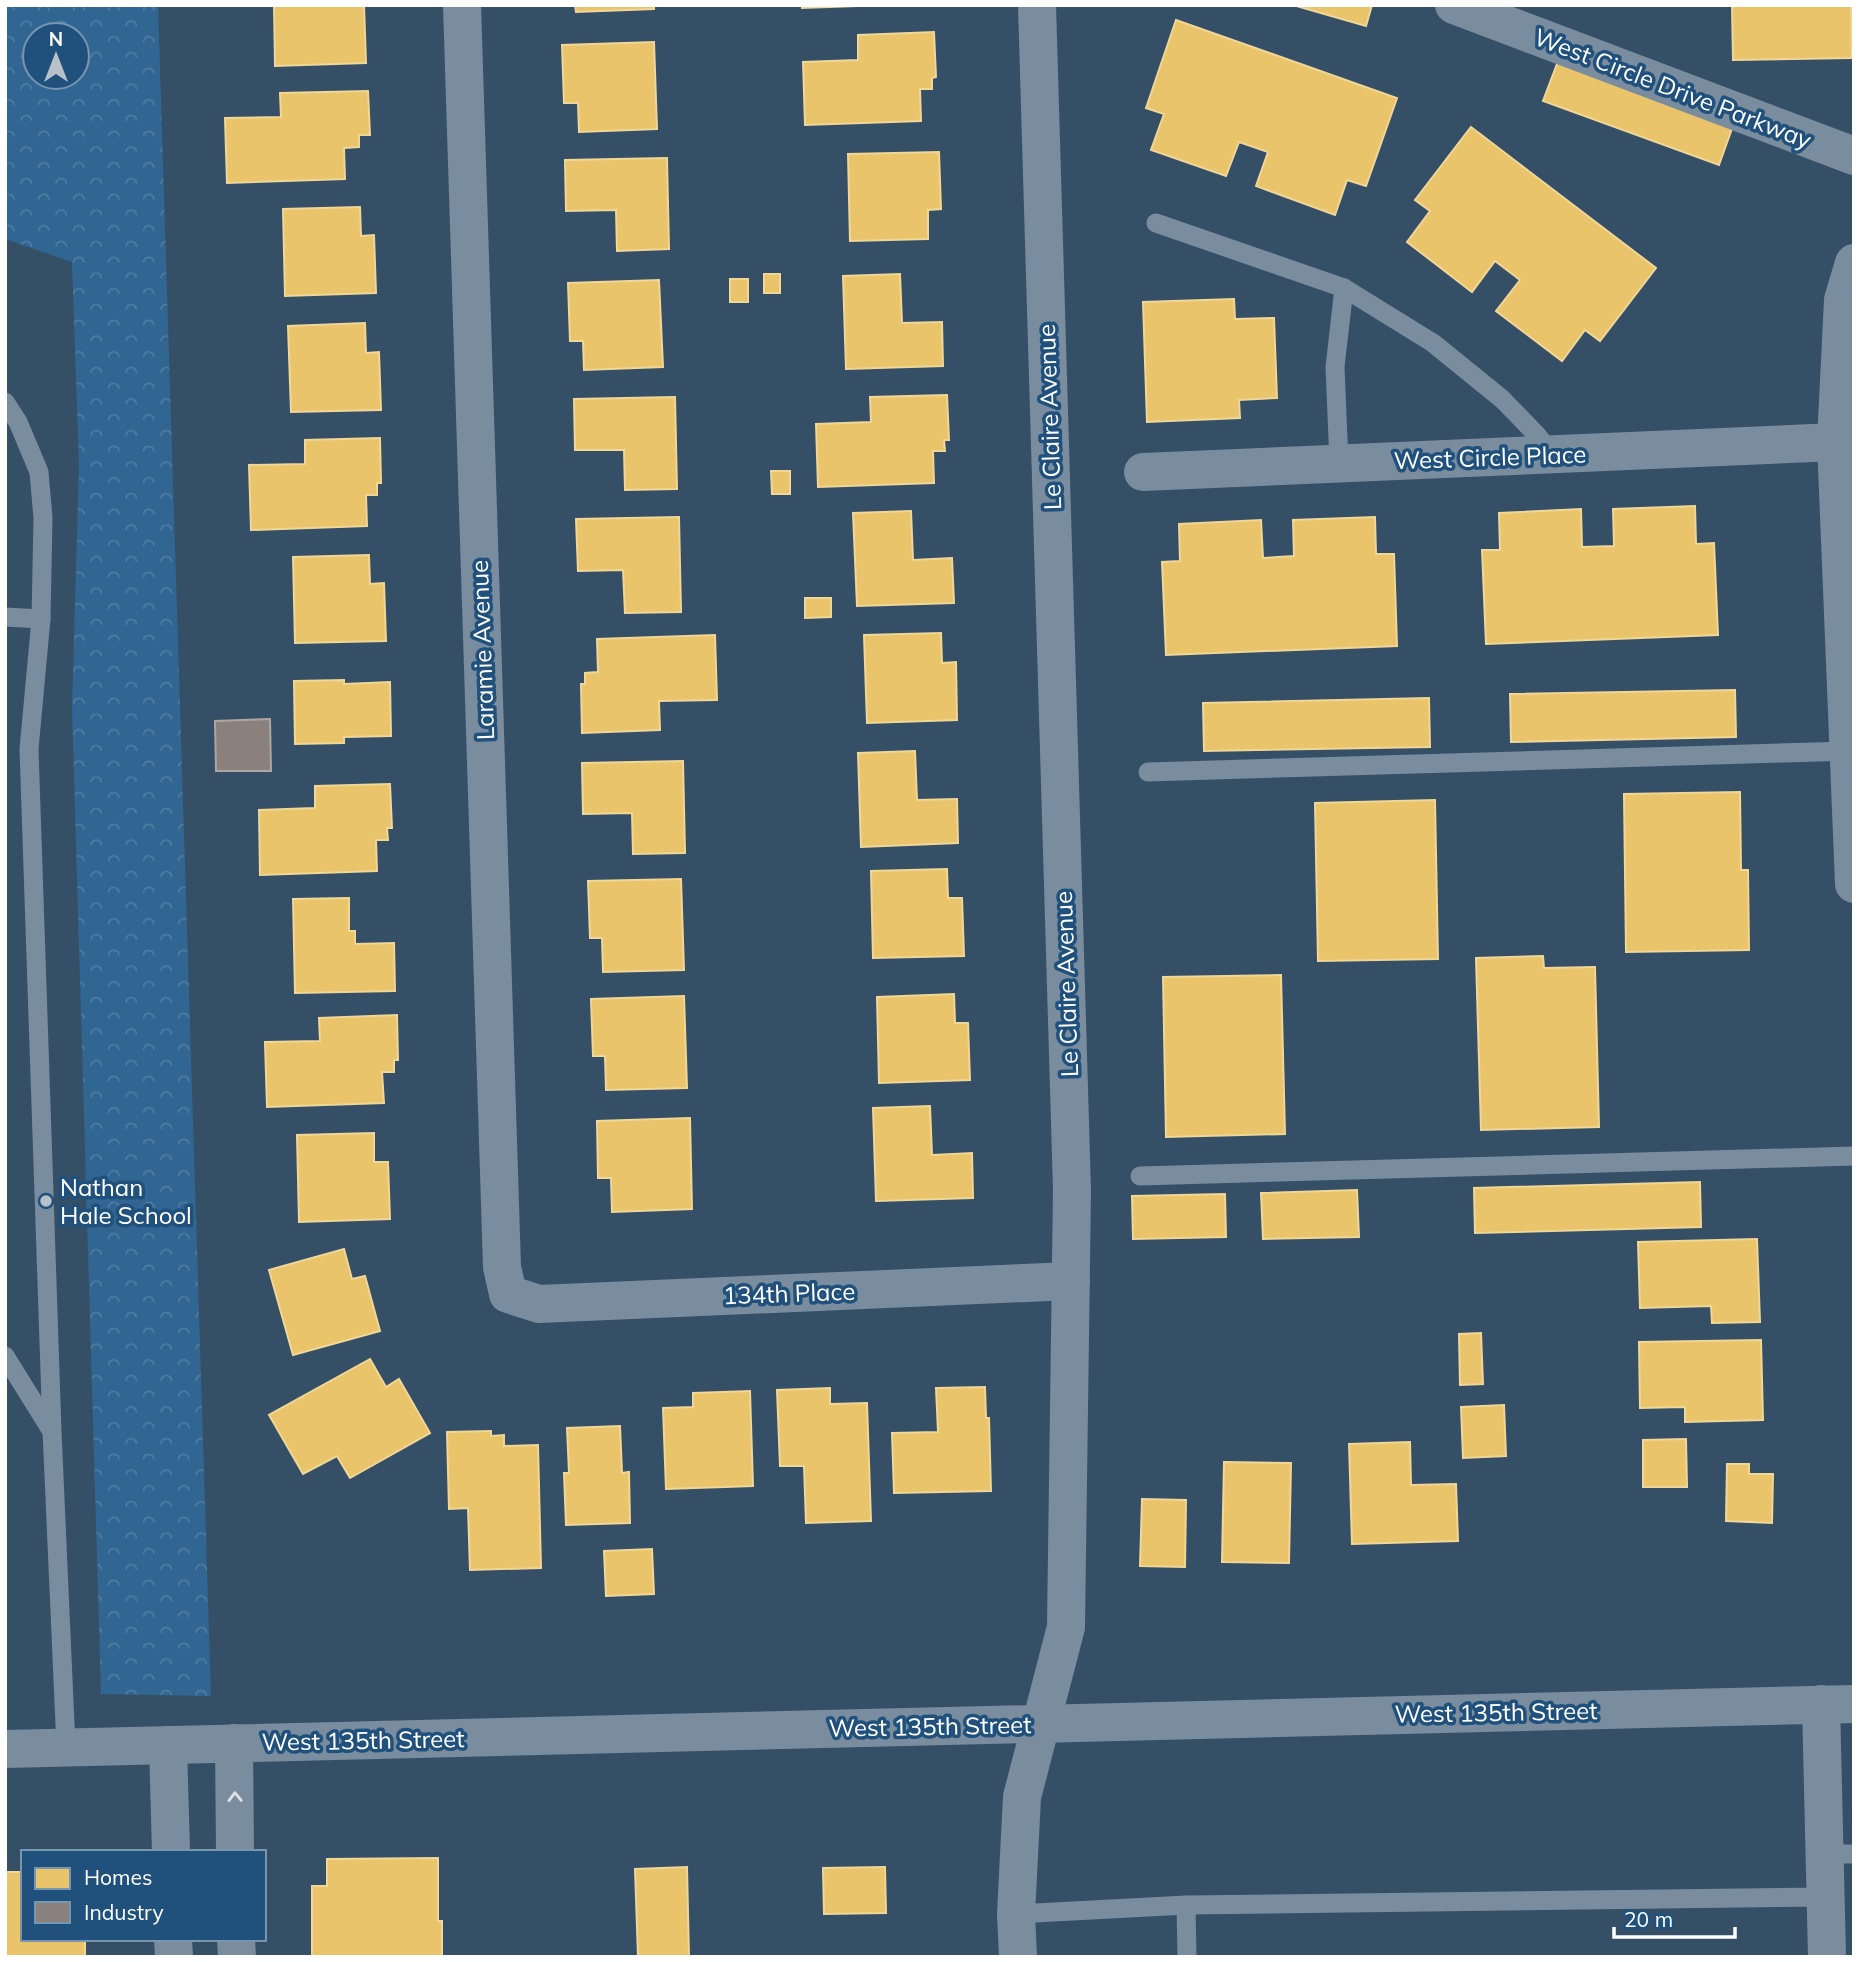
<svg xmlns="http://www.w3.org/2000/svg" width="1859" height="1962" font-family="Mulish,sans-serif">
	<defs>
		<pattern id="forest-crowns" width="20" height="18" patternUnits="userSpaceOnUse" patternTransform="scale(1.75)"><rect width="20" height="18" fill="#316592"/><path d="M2 6a3 3 0 1 1 6 0M12 15a3 3 0 1 1 6 0" fill="none" stroke="#507ca2"/></pattern>
	</defs>
	<rect width="100%" height="100%" fill="#354f67"/>
	<path fill="url(#forest-crowns)" fill-rule="evenodd" d="M5,5H158L211,1696L101,1694L72,708L79,465L72,262L5,239ZM35,35H77V77H35Z"/>
	<g fill="#e9c46a" stroke="#f0d697" stroke-width="2">
		<path d="M274,5H364L366,63L275,66Z"/>
		<path d="M575,5H654V9L576,12Z"/>
		<path d="M802,5H887L802,8Z"/>
		<path d="M1293,5H1372L1366,26Z"/>
		<path d="M1732,5H1851L1852,58L1733,60Z"/>
		<path d="M1176,20L1397,98L1366,186L1347,180L1335,215L1256,186L1268,152L1239,142L1226,176L1151,150L1164,114L1146,108Z"/>
		<path d="M934,32L936,77L932,78V89H920L921,121L805,125L803,62L858,60V35Z"/>
		<path d="M654,42L657,129L579,132L578,103H564L562,45Z"/>
		<path d="M1560,56L1735,120L1719,165L1543,101Z"/>
		<path d="M368,91L370,135H359V147L344,148L345,179L227,183L225,118L281,117L280,93Z"/>
		<path d="M1471,127L1656,268L1600,341L1585,330L1562,361L1496,311L1520,280L1495,261L1472,292L1407,242L1430,211L1415,200Z"/>
		<path d="M939,152L941,209L928,210V239L850,241L848,154Z"/>
		<path d="M667,158L669,249L617,251L616,210L566,211L565,160Z"/>
		<path d="M360,207L361,236L374,235L376,293L285,296L283,209Z"/>
		<rect x="764" y="274" width="16" height="19"/>
		<path d="M900,274L902,323L942,322L943,366L846,369L843,276Z"/>
		<rect x="730" y="279" width="18" height="23"/>
		<path d="M659,280L663,367L584,370L583,341H570L568,283Z"/>
		<path d="M1234,299L1235,319L1274,318L1277,398L1239,400L1240,418L1147,422L1143,302Z"/>
		<path d="M365,323L366,353L379,352L381,410L291,412L288,326Z"/>
		<path d="M947,395L949,440H944L945,451H933L934,483L818,487L816,424L871,422L870,397Z"/>
		<path d="M675,397L677,489L625,490L624,450H575L574,399Z"/>
		<path d="M380,438L381,483H377V495H366L367,526L251,530L249,465L305,464V440Z"/>
		<path d="M771,471H790V494H772Z"/>
		<path d="M1695,506L1696,544L1714,543L1718,635L1486,644L1482,550H1500L1499,513L1581,509L1582,547L1614,546L1613,509Z"/>
		<path d="M911,511L913,560L952,558L954,603L857,606L853,513Z"/>
		<path d="M679,517L681,612L625,613L623,570L578,571L576,519Z"/>
		<path d="M1375,517L1376,554H1394L1397,646L1166,655L1162,562L1180,561L1179,524L1261,520L1263,558L1294,556L1293,520Z"/>
		<path d="M369,555L370,584L384,583L386,641L295,643L293,557Z"/>
		<path d="M805,598H831V617L805,618Z"/>
		<path d="M941,633L942,663L956,662L957,720L867,723L864,635Z"/>
		<path d="M715,635L717,700L659,701L660,730L582,733L581,684H585V673L598,672L597,639Z"/>
		<path d="M344,680V684L390,682L391,736L344,737V743L295,744L294,681Z"/>
		<path d="M1735,690L1736,737L1511,742L1510,694Z"/>
		<path d="M1429,698L1430,747L1204,751L1203,703Z"/>
		<path d="M915,751L917,800L957,799L958,843L861,847L858,753Z"/>
		<path d="M683,761L685,853L633,854L632,813L583,814L582,763Z"/>
		<path d="M390,784L392,828H387L388,840H376L377,871L260,875L259,810L315,808V786Z"/>
		<path d="M1740,792L1741,870H1748L1749,950L1626,952L1624,794Z"/>
		<path d="M1435,800L1438,959L1318,961L1315,803Z"/>
		<path d="M947,869L948,898H962L964,956L873,958L871,871Z"/>
		<path d="M681,879L684,970L603,972L602,938H590L588,881Z"/>
		<path d="M349,898V931H355V944L394,943L395,991L295,993L293,899Z"/>
		<path d="M1543,956L1544,968L1595,967L1599,1127L1481,1130L1476,958Z"/>
		<path d="M1281,975L1285,1134L1166,1137L1163,977Z"/>
		<path d="M954,994L955,1023H968L970,1080L879,1083L877,997Z"/>
		<path d="M684,996L687,1088L606,1090L605,1056H593L591,999Z"/>
		<path d="M397,1015L398,1060H394V1072H382L384,1103L267,1107L265,1042L320,1041L319,1018Z"/>
		<path d="M930,1106L932,1155L972,1153L973,1198L876,1201L873,1108Z"/>
		<path d="M690,1118L692,1209L612,1212L611,1178H598L597,1121Z"/>
		<path d="M374,1133V1162H388L390,1219L299,1222L297,1135Z"/>
		<path d="M1700,1182L1701,1227L1475,1233L1474,1188Z"/>
		<path d="M1357,1190L1359,1237L1263,1239L1261,1193Z"/>
		<path d="M1225,1194L1226,1237L1133,1239L1132,1196Z"/>
		<path d="M1757,1239L1760,1322L1712,1323L1711,1306L1640,1308L1638,1242Z"/>
		<path d="M344,1249L352,1279L365,1276L380,1331L293,1355L269,1270Z"/>
		<path d="M1481,1333L1483,1384L1460,1385L1459,1334Z"/>
		<path d="M1761,1340L1763,1420L1685,1422V1407L1640,1408L1639,1342Z"/>
		<path d="M370,1359L386,1387L399,1379L430,1433L350,1478L337,1456L303,1474L269,1415Z"/>
		<path d="M985,1387L986,1418H989L991,1491L894,1493L892,1433L938,1432L936,1388Z"/>
		<path d="M830,1388V1404L867,1403L871,1521L806,1523L804,1466H780L777,1390Z"/>
		<path d="M750,1391L753,1486L666,1489L663,1408L693,1407V1393Z"/>
		<path d="M1504,1405L1506,1456L1463,1458L1461,1407Z"/>
		<path d="M620,1426L622,1473L629,1472L630,1523L566,1525L564,1473H569L567,1428Z"/>
		<path d="M491,1431V1436L504,1435V1446L538,1445L541,1568L470,1570L468,1508L449,1509L447,1432Z"/>
		<path d="M1686,1439L1687,1487H1643V1440Z"/>
		<path d="M1410,1442L1411,1485L1456,1484L1458,1541L1352,1544L1349,1444Z"/>
		<path d="M1224,1462L1291,1463L1289,1563L1222,1562Z"/>
		<path d="M1727,1464H1749V1474H1773L1772,1523L1726,1521Z"/>
		<path d="M1142,1499L1186,1500L1185,1567L1140,1566Z"/>
		<path d="M652,1549L654,1594L606,1596L604,1551Z"/>
		<path d="M438,1858V1921H442V1957H312V1886H327V1859Z"/>
		<path d="M687,1867L689,1957H638L635,1869Z"/>
		<path d="M885,1867L886,1913L824,1914L823,1868Z"/>
		<path d="M5,1872H23V1939H85V1957H5Z"/>
	</g>
	<path fill="#8a817c" stroke="#ada7a3" stroke-width="2" d="M270,719L271,771H216L215,721Z"/>
	<g fill="none" stroke-linecap="round" stroke-linejoin="round">
		<g stroke="#7a8d9e" stroke-width="19">
			<path d="M1156,223L1344,288L1433,343L1502,399L1536,434L1552,454"/>
			<path d="M5,402L18,422L39,472L43,518L41,619L29,749L52,1431L66,1747"/>
			<path d="M1339,463L1335,367L1344,288"/>
			<path d="M5,617L41,619"/>
			<path d="M1148,772L1849,751"/>
			<path d="M1140,1176L1854,1156"/>
			<path d="M5,1356L51,1430"/>
			<path d="M1825,1854H1854"/>
			<path d="M1186,1905L1187,1957"/>
			<path d="M1016,1914L1186,1905L1826,1897"/>
		</g>
		<g stroke="#7a8d9e" stroke-width="38">
			<path d="M462,5L502,1267L508,1294L539,1304L1071,1281"/>
			<path d="M1454,5L1854,156"/>
			<path d="M1854,263L1843,300L1836,442L1854,884"/>
			<path d="M1143,472L1836,442"/>
			<path d="M1821,1704L1827,1957"/>
			<path d="M234,1743L235,1852"/>
			<path d="M168,1745L171,1852"/>
			<path d="M173,1939L174,1957"/>
			<path d="M236,1939L237,1957"/>
			<path d="M1018,1957L1016,1914L1022,1797L1066,1627L1072,1190L1037,5"/>
		</g>
		<path stroke="#7a8d9e" stroke-width="38" d="M5,1749L1854,1704"/>
	</g>
	<defs><path id="oneway-chevron" d="M-2-3.5L2.5 0L-2 3.5" fill="none" stroke-width="1.6" stroke-linecap="round" stroke-linejoin="round" transform="scale(1.75)"/></defs>
	<use stroke="#dee2e7" href="#oneway-chevron" transform="translate(235 1797) rotate(-91)"/>
	<circle fill="#b8c1ca" stroke="#20507c" stroke-width="2.5" cx="46" cy="1201" r="7"/>
	<g text-anchor="middle" dominant-baseline="central" stroke-width="7" stroke-linejoin="round" paint-order="stroke">
		<g font-size="24" fill="#fff" stroke="#20507c">
			<text transform="translate(1673 88) rotate(21)">West Circle Drive Parkway</text>
			<text transform="translate(1049 417) rotate(-92)">Le Claire Avenue</text>
			<text transform="translate(1490 457) rotate(-2)">West Circle Place</text>
			<text transform="translate(482 650) rotate(-92)">Laramie Avenue</text>
			<text transform="translate(1066 984) rotate(-92)">Le Claire Avenue</text>
			<text transform="translate(789 1293) rotate(-2)">134th Place</text>
			<text transform="translate(1496 1712) rotate(-1)">West 135th Street</text>
			<text transform="translate(930 1726) rotate(-1)">West 135th Street</text>
			<text transform="translate(363 1740) rotate(-1)">West 135th Street</text>
		</g>
		<g font-size="24" fill="#fff" stroke="#20507c" text-anchor="start">
			<text x="60" y="1187">Nathan<tspan x="60" dy="28">Hale School</tspan></text>
		</g>
	</g>
	<rect width="1859" height="1962" fill="none" stroke="#ffffff" stroke-width="14"/>
	<rect x="21" y="1850" width="245" height="91" fill="#20507c" stroke="#7996b0" stroke-width="2"/>
	<rect x="35" y="1868" width="35" height="21" fill="#e9c46a" stroke="#7996b0" stroke-width="2"/>
	<text x="84" y="1885" font-size="21" fill="#ffffff">Homes</text>
	<rect x="35" y="1902" width="35" height="21" fill="#8a817c" stroke="#7996b0" stroke-width="2"/>
	<text x="84" y="1920" font-size="21" fill="#ffffff">Industry</text>
	<g transform="translate(56 56)"><circle r="33" fill="#20507c" stroke="#7996b0" stroke-width="2"/>
	<path d="M0-5L12 26L0 18L-12 26Z" fill="#b8c1ca"/>
	<text y="-10" font-size="19" font-weight="bold" text-anchor="middle" fill="#ffffff">N</text>
	</g>
	<path d="M1614 1927v10h121v-10" fill="none" stroke="#ffffff" stroke-width="3.5"/>
	<text x="1624" y="1927" font-size="21" fill="#ffffff" stroke="#20507c" stroke-width="5" paint-order="stroke">20 m</text>
</svg>
